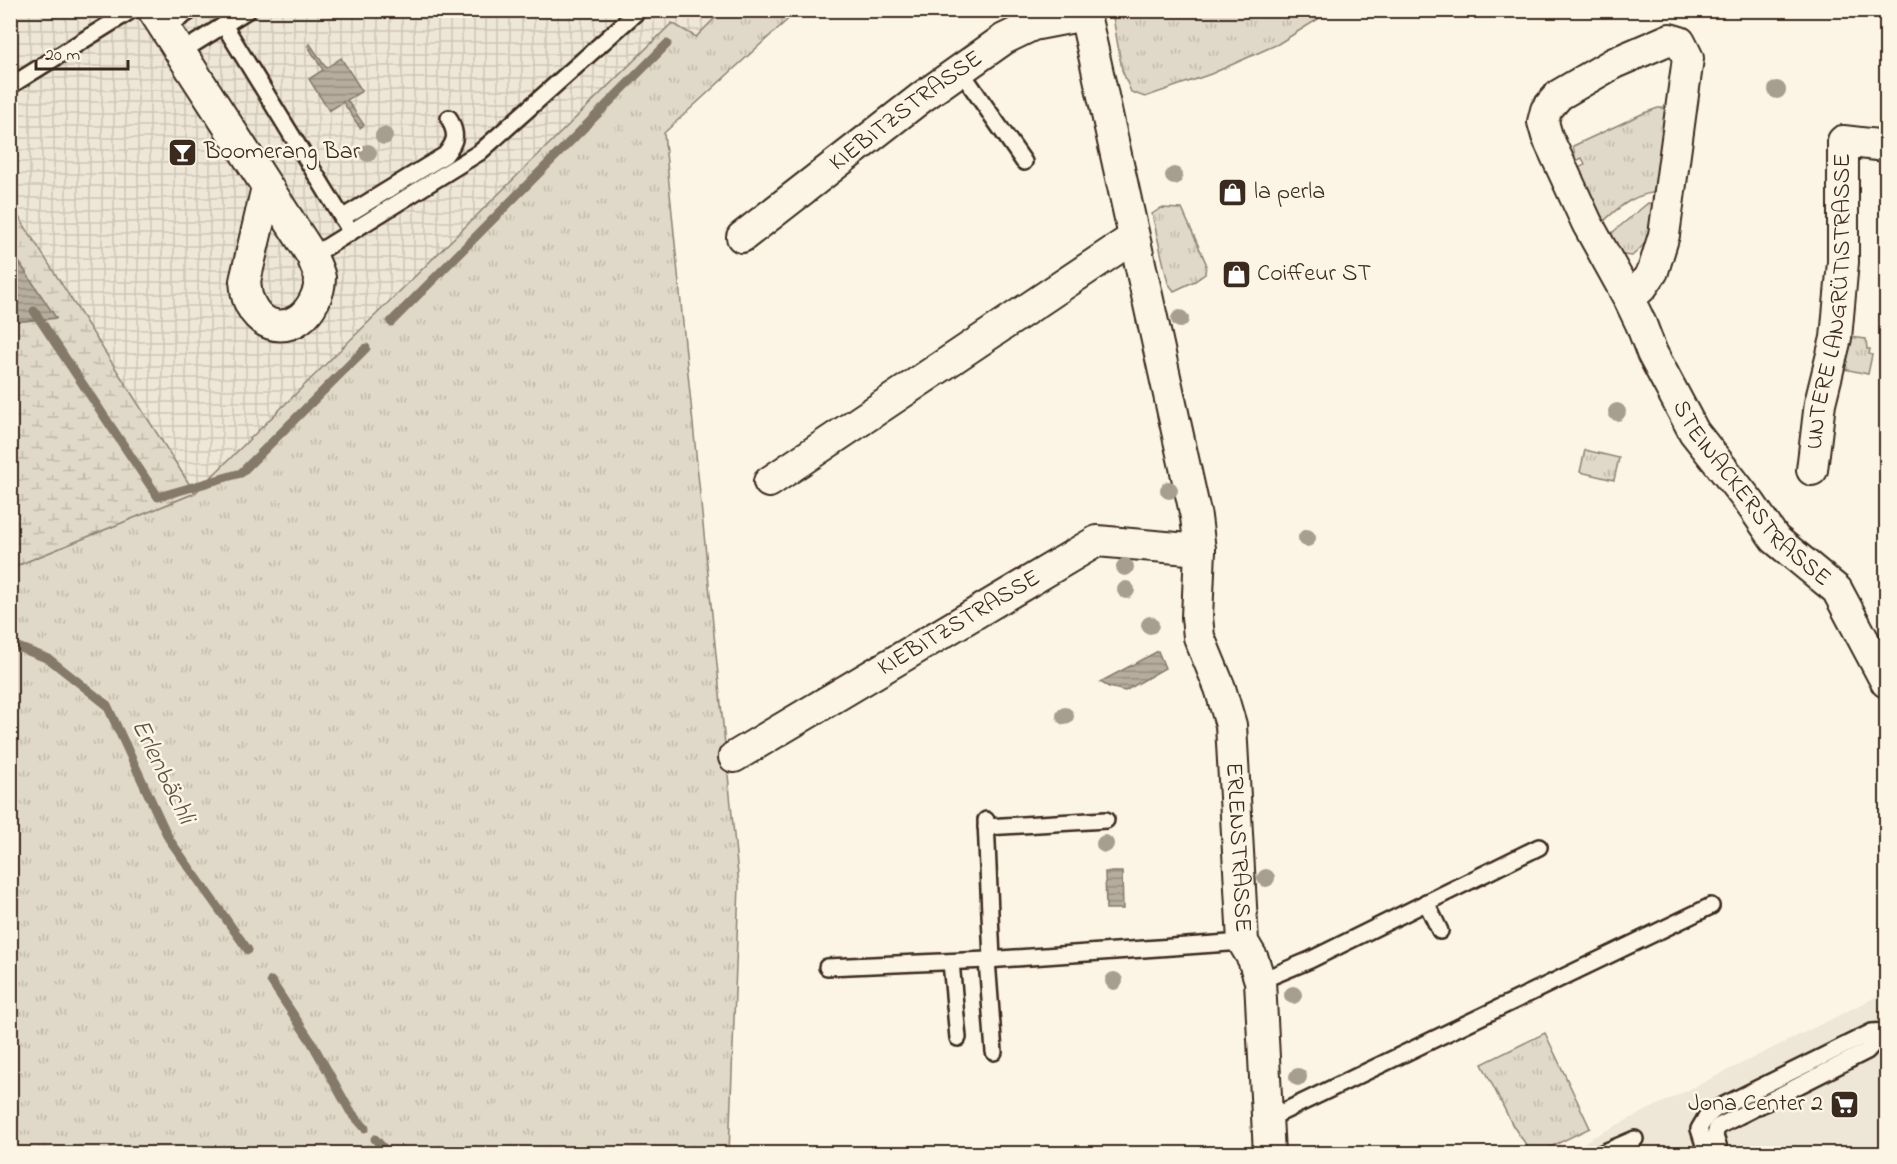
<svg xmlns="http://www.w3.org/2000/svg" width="1897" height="1164" font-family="'Indie Flower',sans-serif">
	<defs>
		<pattern id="industrial-grid" width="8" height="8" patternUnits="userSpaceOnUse" patternTransform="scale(1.5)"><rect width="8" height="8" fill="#eee6d6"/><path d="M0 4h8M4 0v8" fill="none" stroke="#cdc5b7"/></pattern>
		<pattern id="grass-tufts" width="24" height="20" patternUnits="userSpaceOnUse" patternTransform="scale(1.5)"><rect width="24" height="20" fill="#e0d8c8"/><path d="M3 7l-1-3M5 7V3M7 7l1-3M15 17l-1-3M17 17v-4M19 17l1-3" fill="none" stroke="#c1baab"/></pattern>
		<pattern id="wetland-marsh" width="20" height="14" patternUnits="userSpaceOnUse" patternTransform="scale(1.5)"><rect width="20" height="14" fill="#e0d8c8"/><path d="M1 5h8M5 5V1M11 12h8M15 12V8" fill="none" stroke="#c1baab"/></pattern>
		<pattern id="water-rules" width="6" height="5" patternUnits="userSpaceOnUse" patternTransform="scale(1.5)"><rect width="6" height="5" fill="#b7ad9e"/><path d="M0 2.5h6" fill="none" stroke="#968d80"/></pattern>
	</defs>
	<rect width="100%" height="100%" fill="#fcf5e5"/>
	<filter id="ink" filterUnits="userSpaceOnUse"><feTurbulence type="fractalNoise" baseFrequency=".0167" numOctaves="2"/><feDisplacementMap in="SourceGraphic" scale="12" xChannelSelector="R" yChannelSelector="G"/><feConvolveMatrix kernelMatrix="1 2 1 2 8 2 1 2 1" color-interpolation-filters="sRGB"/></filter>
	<g filter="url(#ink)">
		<path fill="#eee6d6" d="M1886,992V1153L1566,1154L1593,1137Z"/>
		<path fill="url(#industrial-grid)" d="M11,11H722L696,37L672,24L195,493L11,203Z"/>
		<g fill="url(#grass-tufts)" stroke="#8e8173" stroke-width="1.5">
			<path d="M722,11H797L664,133L739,885L729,1153L11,1154V568L195,493L672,23L696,37Z"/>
			<path d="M1112,11V10L1331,11L1278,44L1211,74L1145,97L1131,92L1122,70Z"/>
			<path d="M1658,108H1675L1666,192C1638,191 1620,205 1601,224L1576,170L1585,164L1582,158L1576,161L1573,146L1644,113Z"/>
			<path d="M1648,203H1663C1657,227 1651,240 1632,256L1623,255L1608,236Z"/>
			<path d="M1161,208L1182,209L1206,263L1205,274L1195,281L1174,291L1168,283L1152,214Z"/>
			<path d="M1850,337L1866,339L1867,349H1870L1869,354L1872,355L1868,374L1844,369Z"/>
			<path d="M1585,450L1619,458L1614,480L1580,472Z"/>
			<path d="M1545,1033L1590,1128L1538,1153H1532L1513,1126L1482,1064Z"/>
		</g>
		<path fill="url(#wetland-marsh)" stroke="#8e8173" stroke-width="1.5" d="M10,203L195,493L11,568V322L56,318L11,250Z"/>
		<g fill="url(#water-rules)" stroke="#85796b" stroke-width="1.5">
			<path d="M310,44L326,68L341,58L362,91L347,100L364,125L360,128L343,102L329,111L309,79L323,70L308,46Z"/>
			<path d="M10,250H11L56,318L11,322Z"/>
			<path d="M1158,651L1165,668L1125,691L1109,687L1100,682Z"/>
			<path d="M1105,872H1122L1123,909H1106Z"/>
		</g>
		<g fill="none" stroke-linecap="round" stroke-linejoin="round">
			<g stroke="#85796b" stroke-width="9">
				<path d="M34,311L158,497L241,473L366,348"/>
				<path d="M391,322L667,44"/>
				<path d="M10,644L49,659L107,705L169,839L248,950"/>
				<path d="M271,981L312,1043L350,1111L365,1128"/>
				<path d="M375,1139L389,1154"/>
			</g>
			<defs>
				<g id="lane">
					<path d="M224,25L351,232"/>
					<path d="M164,28L192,10"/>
					<path d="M181,52L248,10"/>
					<path d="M960,70L1024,162"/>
					<path d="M10,86L132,10"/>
					<path d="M342,218L445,155C457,140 457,135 449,118"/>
					<path d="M312,256L480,152L639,10"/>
					<path d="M986,820L992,960"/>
					<path d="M986,827L1106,820"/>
					<path d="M1426,902L1440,931"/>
					<path d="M987,960L994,1052"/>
					<path d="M951,962L958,1038"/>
					<path d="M827,967L987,960L1243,942"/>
					<path d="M1260,981L1310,960L1539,847"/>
					<path d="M1268,1119L1711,906"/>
					<path d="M1718,1145L1715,1136L1717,1127L1867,1051L1885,1031"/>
					<path d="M1706,1151L1699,1129L1706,1117L1716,1109L1872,1032L1886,1031"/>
					<path d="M1600,1154L1635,1139"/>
				</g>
				<g id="street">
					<path d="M153,10L312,256C314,263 319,271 320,278C320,285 317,295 314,301C298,333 262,335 248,299C246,294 246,287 245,281L267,187"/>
					<path id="s1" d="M1084,10L1196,517L1200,550L1197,617L1199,637L1220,688L1231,725L1243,942L1253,959L1260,981L1269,1154"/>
					<path id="s2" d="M742,237L922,97L1004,39L1033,25L1085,15"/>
					<path id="s3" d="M1629,299L1642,287L1653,271L1664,235L1688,58L1680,42L1670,39L1614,63L1559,95L1546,110L1543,122L1547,136L1587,223L1629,299L1641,324L1652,353L1694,432L1750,503L1775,539L1837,590L1886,682"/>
					<path id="s4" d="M1812,470L1820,403L1836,338L1843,262V141L1886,146"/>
					<path d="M769,482L1133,238"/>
					<path id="s5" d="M734,757L1097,541L1200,550"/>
				</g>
			</defs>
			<use href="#lane" stroke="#3b2a1e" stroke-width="20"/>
			<use href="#street" stroke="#3b2a1e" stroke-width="34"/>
			<use href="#lane" stroke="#fcf5e5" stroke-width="15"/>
			<use href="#street" stroke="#fcf5e5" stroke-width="30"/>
		</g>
		<g fill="#a89e8f">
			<circle cx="1777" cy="90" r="9"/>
			<circle cx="384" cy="136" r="9"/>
			<circle cx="368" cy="153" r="9"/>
			<circle cx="1174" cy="176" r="9"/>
			<circle cx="1180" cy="319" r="9"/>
			<circle cx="1617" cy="412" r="9"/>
			<circle cx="1169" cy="490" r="9"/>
			<circle cx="1307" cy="538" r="9"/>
			<circle cx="1125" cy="567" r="9"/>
			<circle cx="1126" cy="590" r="9"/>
			<circle cx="1150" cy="625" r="9"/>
			<circle cx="1065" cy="716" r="9"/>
			<circle cx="1105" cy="844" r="9"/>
			<circle cx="1266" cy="878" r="9"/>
			<circle cx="1114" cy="981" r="9"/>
			<circle cx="1293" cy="995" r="9"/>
			<circle cx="1298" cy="1077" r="9"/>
		</g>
	</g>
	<defs>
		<symbol id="bar-square" viewBox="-11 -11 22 22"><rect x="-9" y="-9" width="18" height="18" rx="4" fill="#3b2a1e" stroke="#fcf5e5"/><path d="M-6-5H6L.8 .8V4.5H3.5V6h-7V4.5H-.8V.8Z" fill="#fff"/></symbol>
		<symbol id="shop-square" viewBox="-11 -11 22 22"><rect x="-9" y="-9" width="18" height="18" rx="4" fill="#3b2a1e" stroke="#fcf5e5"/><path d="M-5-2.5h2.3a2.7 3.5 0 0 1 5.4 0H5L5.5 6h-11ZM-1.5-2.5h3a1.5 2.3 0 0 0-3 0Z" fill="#fff"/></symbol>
		<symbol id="supermarket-square" viewBox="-11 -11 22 22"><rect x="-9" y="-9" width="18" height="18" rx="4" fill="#3b2a1e" stroke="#fcf5e5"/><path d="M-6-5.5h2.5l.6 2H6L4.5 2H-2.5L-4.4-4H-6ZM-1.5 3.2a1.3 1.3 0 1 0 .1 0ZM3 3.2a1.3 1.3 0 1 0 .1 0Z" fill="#fff"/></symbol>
	</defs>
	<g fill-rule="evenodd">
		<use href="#bar-square" x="166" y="136" width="33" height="33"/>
		<use href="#shop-square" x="1216" y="176" width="33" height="33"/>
		<use href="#shop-square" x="1220" y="258" width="33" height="33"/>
		<use href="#supermarket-square" x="1828" y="1088" width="33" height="33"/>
	</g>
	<g text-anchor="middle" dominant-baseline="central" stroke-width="5" stroke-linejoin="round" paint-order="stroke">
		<g font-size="24" fill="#3b2a1e" stroke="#fcf5e5">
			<text stroke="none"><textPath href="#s2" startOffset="207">KIEBITZSTRASSE</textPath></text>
			<text stroke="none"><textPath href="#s4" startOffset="170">UNTERE LANGRÜTISTRASSE</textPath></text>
			<text stroke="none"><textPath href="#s3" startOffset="868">STEINACKERSTRASSE</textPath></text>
			<text stroke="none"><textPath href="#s5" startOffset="262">KIEBITZSTRASSE</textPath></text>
			<text stroke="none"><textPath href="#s1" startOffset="856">ERLENSTRASSE</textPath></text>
		</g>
		<g font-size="24" fill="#3b2a1e" stroke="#fcf5e5" text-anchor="start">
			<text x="204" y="152">Boomerang Bar</text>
			<text x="1254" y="192">la perla</text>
			<text x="1257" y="274">Coiffeur ST</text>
			<text x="1823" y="1104" text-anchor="end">Jona Center 2</text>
		</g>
		<g font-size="26" font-style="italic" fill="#605144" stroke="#fcf5e5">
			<text transform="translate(162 772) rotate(64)">Erlenbächli</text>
		</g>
	</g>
	<rect width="1897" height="1164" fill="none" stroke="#fcf5e5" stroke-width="36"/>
	<rect x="18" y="18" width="1861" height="1128" fill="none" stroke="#3b2a1e" stroke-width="2" filter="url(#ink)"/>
	<path d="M36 60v9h92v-9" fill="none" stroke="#3b2a1e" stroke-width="3"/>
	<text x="45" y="60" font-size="18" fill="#3b2a1e" stroke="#fcf5e5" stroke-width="4.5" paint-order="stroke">20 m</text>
</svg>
